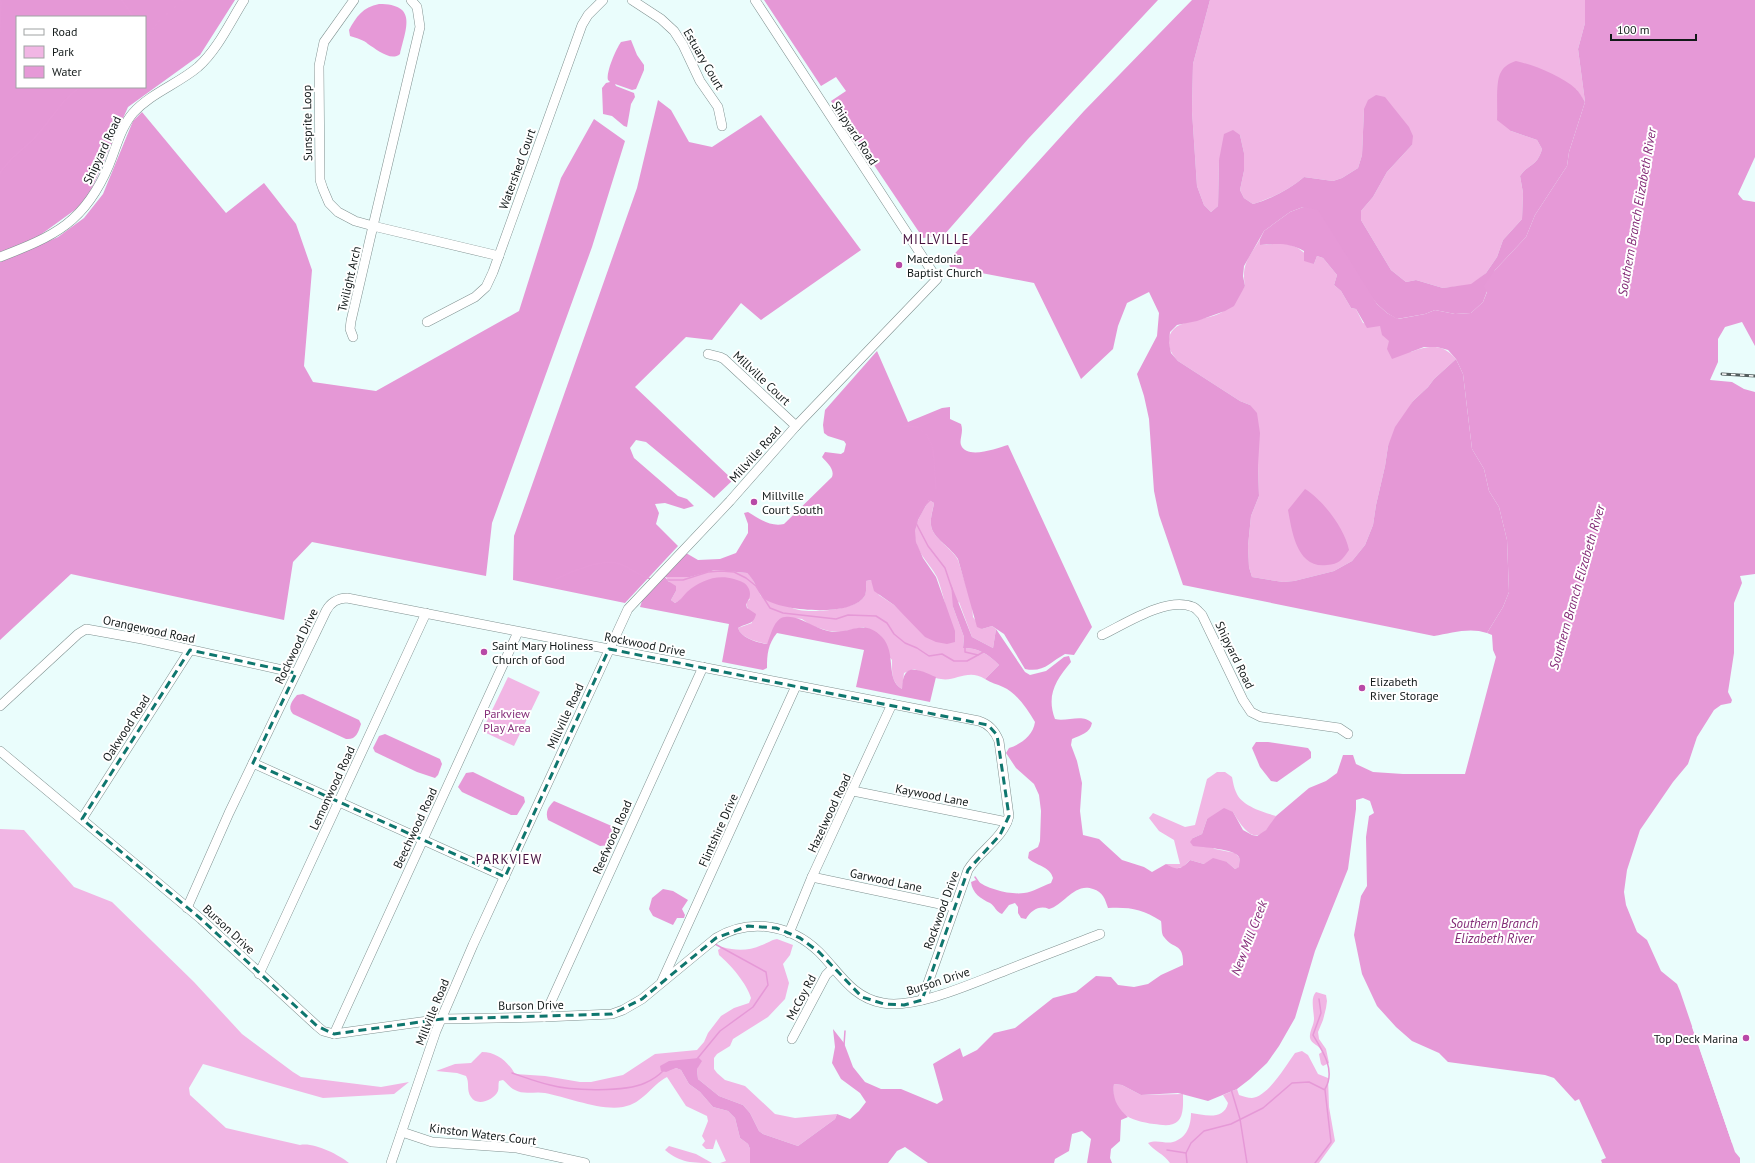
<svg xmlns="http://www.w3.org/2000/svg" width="1755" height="1163" font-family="'PT Sans',sans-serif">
	<rect width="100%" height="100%" fill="#eafdfc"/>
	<g fill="#f1b6e4">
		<path d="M1210,0H1585V23L1578,49L1585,102L1576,89L1511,131L1537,140L1542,149C1537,167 1529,163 1520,176L1523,193L1522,219L1503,240L1497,257L1486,273L1471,285L1443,288L1416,280L1406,282L1391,270L1361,220V211L1373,197L1387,172L1412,145L1364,109L1362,155L1358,168L1342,178L1333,181L1304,177C1290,189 1270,199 1253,204L1244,198L1240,190L1244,171V153L1240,135L1219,160L1218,206L1211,212L1204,205L1197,186L1192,111L1193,64Z"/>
		<path d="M1260,239V245C1288,243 1296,241 1314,264L1317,256L1323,258L1337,275L1334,285L1341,291L1351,308L1356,309L1363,323L1380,326L1411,352C1429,345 1442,343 1456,359L1434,379L1428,387L1413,401L1388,446L1385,466L1376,505L1373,525L1365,545L1352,561L1334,571L1294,581L1283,582L1252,577L1249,567L1248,546L1251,516L1259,496L1258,465L1250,405L1240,401L1178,361C1172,354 1168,349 1169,339C1172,316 1210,323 1225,310C1233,304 1239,294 1245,286C1241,264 1249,258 1260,239Z"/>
		<path d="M929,500L934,503C933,509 930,518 931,525C932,538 952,548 958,560L972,605L973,617L982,629L992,626L996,629L993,648L972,637L959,602L953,607L964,637L963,648C979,648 988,654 999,665L985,679C968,668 955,682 941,679C932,678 923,672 914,669L904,673L902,689C891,682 892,672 892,660L864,627L841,632L829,631L812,626L802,619L786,617L767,644C757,642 741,638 738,628L752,623L746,603L750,599L704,582C691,587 686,598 675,603L671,600L676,591L665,576L690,577L715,570L747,573L751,576L761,596C773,600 786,607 799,610C814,613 855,610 864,597C867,592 866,586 866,581L871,580L879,595L894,605L906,616L945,604C943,595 940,585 937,577C929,562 913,550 915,531C916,520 924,510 929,500Z"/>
		<path d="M508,677L540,692L514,746L482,731Z"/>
		<path d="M1217,772H1225L1232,777C1233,782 1234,788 1236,792C1241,806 1263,812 1276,816C1259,848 1247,836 1233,812L1207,819L1202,834L1193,838L1215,849L1235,853L1239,857L1240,867L1235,869L1227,862L1204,864L1190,860L1183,867L1173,869L1166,864H1180L1174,840L1159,831L1149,818L1153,813L1185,827L1195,825L1207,779Z"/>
		<path d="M0,829L24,830L74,887L112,902L194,982L242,1034L293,1072L301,1077L381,1087L409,1082L394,1094L323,1098L203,1064L189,1088L190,1095L226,1128L300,1145C313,1142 338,1154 349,1163H0Z"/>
		<path d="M777,939L793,945L790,955L783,964L789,983L785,999L768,1017L733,1039L730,1046L717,1054L714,1058V1069L717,1073L725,1080L745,1086L775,1114L795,1118L837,1114L835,1119L798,1146L763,1134L759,1131L750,1113L743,1105L719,1096L698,1079L697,1069L699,1058L666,1072L676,1068L681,1070L689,1084L700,1092L713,1107L728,1111L735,1118L740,1138L748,1144L750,1149V1163H720L726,1161L716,1139L713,1149H706L702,1145L705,1141L702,1136L708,1121L707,1116L686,1106L667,1077C650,1086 644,1103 623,1107C600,1111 567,1097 545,1093C536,1091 523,1095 515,1090C510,1088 507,1083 503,1080L499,1081C498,1084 499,1088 498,1091C494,1100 477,1107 471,1097C466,1090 470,1083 466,1076L457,1073L436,1071L455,1064L471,1063L482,1052C497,1052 508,1062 515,1074L545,1076L580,1082H591L623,1075L655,1054L697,1050L704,1042L708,1033L721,1016L734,1008L749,1003L751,998C747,984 731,965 719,955L718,950L722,947C737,951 748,951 762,945C768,943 771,940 777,939Z"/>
		<path d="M1316,992L1326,995L1327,1001L1326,1008L1323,1020L1318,1032L1319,1039L1326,1049L1329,1063L1323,1066L1321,1064L1319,1054L1322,1052C1320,1045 1311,1044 1310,1038C1309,1032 1314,1025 1314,1019C1314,1011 1310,998 1316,992Z"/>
		<path d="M1302,1051L1308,1055L1318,1074L1328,1078L1329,1107L1335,1141L1319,1163H1170C1164,1154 1154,1151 1148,1143C1157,1139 1165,1144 1173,1142C1187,1138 1191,1125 1191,1113C1204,1115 1224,1121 1228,1103L1223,1095L1237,1089L1239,1095C1243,1096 1248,1098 1252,1098C1268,1097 1286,1065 1295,1053Z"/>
		<path d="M1114,1084L1122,1085L1141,1095L1183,1094C1183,1102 1184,1115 1178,1121C1172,1127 1162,1125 1154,1124C1131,1121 1109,1113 1114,1084Z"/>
		<path d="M669,1146L696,1154L712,1163C693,1163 680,1163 665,1150Z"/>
	</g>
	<g fill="#e598d6" fill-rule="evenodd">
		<path d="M0,0H235L200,55L128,107L93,186L83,204L32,241L0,253ZM17,17H145V87H17Z"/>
		<path d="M764,0H1158L1028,139L944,235L923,238L831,101L846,91L836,77L821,86Z"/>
		<path d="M1192,0H1210L1193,64L1192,111L1197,186L1204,205L1211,212L1218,206L1219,160L1224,134L1233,130L1240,135L1244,153V171L1240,190L1244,198L1253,204C1271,199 1290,189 1304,177L1333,181L1342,178L1358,168L1362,155L1364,109L1368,100L1376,95L1385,97L1409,127L1413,136L1412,145L1387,172L1373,197L1361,211V220L1391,270L1406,282L1416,280L1443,288L1471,284L1486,273L1497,257L1503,240L1522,219L1523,193L1520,176C1529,163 1537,167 1542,149L1537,140L1511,131L1497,120C1498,108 1495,82 1501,72C1504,66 1510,63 1516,61C1534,65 1562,76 1576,89C1579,92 1582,97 1585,102L1569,152L1567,166L1535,215L1526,237L1495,270L1483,302L1471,313L1455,314L1435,310L1425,314L1397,319L1387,313L1377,304L1303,207L1290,212L1264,231L1244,266L1243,276L1245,286L1234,306L1225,311L1197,321L1177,325L1170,332L1169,343L1171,353L1178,361L1240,401L1250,405L1257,413L1260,433L1258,465L1259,496L1251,516L1248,546L1249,567L1252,577L1283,582L1294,581L1334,571L1352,561L1365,545L1373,525L1376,505L1385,466L1388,446L1395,427L1413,401L1428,387L1434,379L1456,359L1463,374L1472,449L1484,469L1489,491L1499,507L1507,540L1509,592L1503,607L1487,633C1470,627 1451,633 1434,636L1183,585L1159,515L1154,491L1149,419L1144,396L1137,374L1157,336L1159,313L1149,292L1127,303L1118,326L1113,349L1081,379L1034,283L950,267L948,261L1084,111Z"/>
		<path d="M658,100L671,110L689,142L712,147L761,115L861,250L761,320L741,303L712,340L686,337L635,387L733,480L714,498L646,442L636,440L630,448L634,458L678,496L687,499L694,506L684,509L665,503L655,504L659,513L656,524L678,546L625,603L513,580L514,536L637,188Z"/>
		<path d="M142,112L226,213L264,183L296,224L312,270L304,366L313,382L376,391L519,311L561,178L594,119L625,141L592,247L492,523L486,576L312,542L293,562L284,620L71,574L0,640V262L58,237L84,218L103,194L133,121Z"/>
		<path d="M877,351L908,422L942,408L950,407V419L961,424C964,432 959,440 961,445C967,460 997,448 1008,445L1092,627L1074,655L1065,654C1050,662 1044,673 1025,669L1004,634L992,626L982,629L977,627L958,559C952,548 932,538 931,525C930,518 933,510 934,503L929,500L918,520L915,531L916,542L923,558L936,577L955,631V642L947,644L936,642L925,637L894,605L874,591L871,580L866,581C866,586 867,593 864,597C850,617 785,611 766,600C757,595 756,580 747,573L715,570L690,577H665L668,581L676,586V591L671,600L675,603C681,600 683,596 687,592C700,581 716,574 734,579C740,581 746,582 749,589C751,594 750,599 746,604L747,608L756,614C754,625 746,623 738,628C741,638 758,643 767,644C771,635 774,618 785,617C799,615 813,628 828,631C850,636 862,617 882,637C897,653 885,680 902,689C903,661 917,669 936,677L930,702L856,687L864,650L777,633C768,644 767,654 767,668L763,670L722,662L729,624L640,607L643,598L686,553L698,560L720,559L736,553L748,533V524L744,513L748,512C760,519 770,527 784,524L832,477C835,469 827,463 822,457L825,452L841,454L844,452L846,444L844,441L828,436L824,433L823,425L825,410Z"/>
		<path d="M1305,489C1323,500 1345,529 1349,550C1342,560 1339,564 1327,565C1297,569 1292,532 1288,510Z"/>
	</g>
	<g fill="#e699d7">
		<path d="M1585,0H1755V157L1738,194L1743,200L1755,202V346L1742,322L1725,327L1718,339V362L1710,380L1732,382L1744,389L1755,392V574L1740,576L1742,583L1734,603V653L1728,692L1732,700L1731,703L1721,705L1714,710L1697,737L1688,764L1673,782L1640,830L1627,870L1624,892L1626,905L1637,932L1647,940L1661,971L1677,984L1680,991L1735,1152L1740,1158V1163H1602L1601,1160L1606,1158L1579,1099L1575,1101L1554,1078L1545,1075L1448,1062L1439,1053L1412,1041L1396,1027L1377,1006L1362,974L1354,935L1361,896L1367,886L1366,837L1369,816L1374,813L1370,801L1363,798L1356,800V809L1348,869L1315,951L1295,1018L1279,1046L1267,1063L1250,1079L1237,1089L1208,1101L1178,1093L1141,1095L1122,1085L1114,1084C1112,1098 1117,1108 1128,1117L1121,1120L1120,1141L1111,1149L1110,1158L1112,1163H1087L1091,1139L1082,1131L1072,1134L1069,1151L1055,1159L1054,1163H928L905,1147L897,1151L888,1163H750V1149L748,1144L740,1138L735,1118L728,1111L713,1107L700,1092L689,1084L681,1070L676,1068L666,1072L661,1071L660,1066L669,1061L699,1058L702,1061L697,1069L698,1079L719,1096L743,1105L750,1113L759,1131L763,1134L798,1146L835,1119L837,1114L850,1119L859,1111L866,1102L860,1093L841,1079L832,1063L835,1047L833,1029L844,1043L853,1067L865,1082L881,1089H901L937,1104L943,1100L933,1064L960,1048L963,1057L977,1050L994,1033L1015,1028L1053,998L1076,992L1096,976L1111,977L1118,985L1134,987L1148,984L1161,975L1183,965C1184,942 1173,950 1164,937C1161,934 1162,926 1161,921C1142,909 1130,907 1108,908C1105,899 1103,892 1093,889C1075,882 1064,905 1049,909C1040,905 1031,910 1026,919L1021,918L1018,913V907L1015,903L1009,905L1002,914C996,912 995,906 990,903C981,899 972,893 971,882L976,880C987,889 1010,895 1024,893C1033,892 1042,886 1051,883L1053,878C1050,866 1036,866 1028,858L1029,852L1038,847L1040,841L1041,811L1039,795L1034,784L1016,768L1006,753L1009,748C1021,744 1033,736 1035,722C1027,709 1017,693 1003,687C997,684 991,683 985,679L999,665C988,654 979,648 963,648L964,637L953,607L951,584L972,637L993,648L996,629L1025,672L1030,675L1046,671L1064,657L1069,656L1071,662C1056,680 1046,695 1055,719C1067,722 1083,713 1092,723C1090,733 1081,735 1072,739L1071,745L1077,761L1082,783L1080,811L1083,835L1099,839L1122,860L1144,867L1152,872L1166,864C1177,871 1182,869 1190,860L1204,864L1213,858L1227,862L1235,869L1239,867C1239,864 1240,860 1239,857C1235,849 1202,847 1193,846L1190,842L1193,838L1202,834L1207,819L1224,808L1233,812L1243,830L1252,835L1257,836L1266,830L1276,816L1309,788L1326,781L1337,773L1343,755H1353L1356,764L1373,772L1403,774H1465L1496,657L1493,650L1492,635L1487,633L1503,607L1509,592L1507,540L1499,507L1489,491L1484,469L1472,449L1463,374L1456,359L1448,350L1437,347H1424L1392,359L1387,349L1389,341L1382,335L1380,326L1367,328L1356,309L1351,308L1341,291L1334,285L1337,275L1323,258L1317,256L1314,264L1304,261V251C1287,242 1278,244 1260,245V239L1264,231L1290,212L1303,207L1318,210L1377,304L1387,313L1398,319L1425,314L1435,310L1455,314L1471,313L1483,302L1487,292L1484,286L1495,270L1526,237L1535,215L1567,166L1569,152L1585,102L1578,49L1585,23Z"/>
		<path d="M379,4C418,4 406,28 400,54C391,62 376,49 368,44C364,40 356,38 350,36L349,30C356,17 363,7 379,4Z"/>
		<path d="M631,40L637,55L644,65V70L636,89L632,90L615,84L616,86L634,93L635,97L631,104L627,127L624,126L612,116L603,114L602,88L606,83L610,82L608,80C606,72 616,49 621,42Z"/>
		<path d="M303,694L359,720L361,724C358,733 356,740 346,739L293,714C287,707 292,701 297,695Z"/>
		<path d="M385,734L440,759L442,764L438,775L435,778L417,772L375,752L373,748L379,736Z"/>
		<path d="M1256,742H1268L1308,748L1311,752V758L1277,782L1271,781L1260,767L1252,748Z"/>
		<path d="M473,772L524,797L525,802L517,815H511L462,792L458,787L466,773Z"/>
		<path d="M554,801L614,827L616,834L610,845L600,846L548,820C545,812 548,807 554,801Z"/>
		<path d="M663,889L673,891L688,900L682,909L685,915L684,918H677L673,925L653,916L649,909L652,898Z"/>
	</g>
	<path fill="#eafdfc" d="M1694,1026L1705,1059L1734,1143H1732L1703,1059L1692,1027Z"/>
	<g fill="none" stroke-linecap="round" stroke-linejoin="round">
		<g stroke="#e699d7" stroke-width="1.5">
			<path d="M122,0L133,17"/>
			<path d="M0,32L1,0"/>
			<path d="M145,40L159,21L183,0"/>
			<path d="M0,173C11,156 24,150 37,135C53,117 60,102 80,87"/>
			<path d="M904,426L917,427L927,435L933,448L936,488L930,500L920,510L916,523L928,546L945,568L952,589"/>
			<path d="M556,579C570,572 605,557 620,564C631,568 639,576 651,579"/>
			<path d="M661,580H683L708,572L721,571L734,572L746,578L756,586L770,608L783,613L836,619L848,615L876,616L887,623L894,634L905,643L917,648L929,656L942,654L954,661H967L978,655"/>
			<path d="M965,647V652L978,655L985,651"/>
			<path d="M975,877L979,883"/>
			<path d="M1319,999L1321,1013L1313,1035C1323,1051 1336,1071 1325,1089"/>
			<path d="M844,1045L845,1031"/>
			<path d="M697,1059L720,1031L753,1007L768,985L766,972L715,944"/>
			<path d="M512,1073C524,1077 537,1082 550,1085C571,1091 626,1092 645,1083C652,1080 658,1076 663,1071"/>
			<path d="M1231,1089L1240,1119L1247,1163"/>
			<path d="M1167,1150L1186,1153"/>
			<path d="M1187,1163L1186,1153L1191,1143L1204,1131L1231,1124L1263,1108L1292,1083L1309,1082L1325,1090L1331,1142L1315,1163"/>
		</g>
		<defs>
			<g id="minor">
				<path d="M354,0L324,42L319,66L320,180L323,189L329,203L338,212L355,221L373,226L420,27L417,7L411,0"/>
				<path d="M632,0L661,19L674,31L683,45L700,81L718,107L722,126"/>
				<path d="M0,257C55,236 85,222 109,165C116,148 121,127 133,113C151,93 178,84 198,67C218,49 230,22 244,0"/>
				<path d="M427,322L475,297L486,287L493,272L582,25L588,15L603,0"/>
				<path d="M353,337L350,329L351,321L373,226L499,256"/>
				<path d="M708,354L720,357L724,359L796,426"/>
				<path d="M1102,635C1125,624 1167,596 1193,607C1196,608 1199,612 1202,615L1243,700L1251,712L1261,717L1339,728L1348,734"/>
				<path d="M0,706L78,634L86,629L142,639L296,673"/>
				<path d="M0,751L201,919L317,1026L323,1031L334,1034L442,1019L544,1017L612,1014L623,1010L642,999L716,938C749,918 790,924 819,952C839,972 852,998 883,1003C916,1009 970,984 1002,972C1034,959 1067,947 1100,934"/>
				<path d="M253,763L505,877"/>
				<path d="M853,791L1007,822"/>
				<path d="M82,819L190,650"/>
				<path d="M812,877L954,907"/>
				<path d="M187,908L229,813L326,611C330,603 338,598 347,598L979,721C989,724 995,731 999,741L1009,816C1003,839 980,850 968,870L922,1000"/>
				<path d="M789,933L812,877L892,704"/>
				<path d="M259,974L426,613"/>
				<path d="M662,981L796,686"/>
				<path d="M544,1017L703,667"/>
				<path d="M334,1034L518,632"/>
				<path d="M792,1039L826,975L833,968"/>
				<path d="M402,1132L432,1142L517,1148L585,1163"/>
				<path d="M391,1163L436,1031L473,945L628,609L730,501L796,426L937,279L755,0"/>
			</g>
		</defs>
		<use href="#minor" stroke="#809291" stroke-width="10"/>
		<use href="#minor" stroke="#fff" stroke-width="9"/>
		<defs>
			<path id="rail" d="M1722,374L1755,376"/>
		</defs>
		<use href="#rail" stroke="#525d5d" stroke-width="3"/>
		<use href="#rail" stroke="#fff" stroke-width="1.5" stroke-dasharray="4.5" stroke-linecap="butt"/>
	</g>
	<path fill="none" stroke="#0f766e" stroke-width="3" stroke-dasharray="8 5" stroke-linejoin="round" d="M609,649L988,725L997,735L1009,816L1000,835L968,870L922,1000L904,1005L884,1004L862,997L819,952L800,938L776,928L748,926L716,938L642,999L612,1014L442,1019L334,1034L317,1026L201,919L82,819L190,650L296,673L253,763L505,877Z"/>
	<g fill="#b849a7" stroke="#fff" stroke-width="1.5">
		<circle cx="899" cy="265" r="4"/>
		<circle cx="754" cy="502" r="4"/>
		<circle cx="484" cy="652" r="4"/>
		<circle cx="1362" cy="688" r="4"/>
		<circle cx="1746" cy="1038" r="4"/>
	</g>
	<g text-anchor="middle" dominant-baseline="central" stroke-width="4" stroke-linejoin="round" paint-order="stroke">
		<g font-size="12" fill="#121919" stroke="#fff">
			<text transform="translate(704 59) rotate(60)">Estuary Court</text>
			<text transform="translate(307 123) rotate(-91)">Sunsprite Loop</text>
			<text transform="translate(855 133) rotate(57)">Shipyard Road</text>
			<text transform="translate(102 150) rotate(-65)">Shipyard Road</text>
			<text transform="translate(517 169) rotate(-70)">Watershed Court</text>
			<text transform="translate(349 279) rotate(-77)">Twilight Arch</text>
			<text transform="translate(762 378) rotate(43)">Millville Court</text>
			<text transform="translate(755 454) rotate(-48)">Millville Road</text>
			<text transform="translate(149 629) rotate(12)">Orangewood Road</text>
			<text transform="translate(645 644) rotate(11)">Rockwood Drive</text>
			<text transform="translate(296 646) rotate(-64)">Rockwood Drive</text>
			<text transform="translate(1235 655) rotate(64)">Shipyard Road</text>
			<text transform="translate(565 716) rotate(-65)">Millville Road</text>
			<text transform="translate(126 728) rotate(-57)">Oakwood Road</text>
			<text transform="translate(332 788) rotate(-65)">Lemonwood Road</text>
			<text transform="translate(932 795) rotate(11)">Kaywood Lane</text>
			<text transform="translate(829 813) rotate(-65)">Hazelwood Road</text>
			<text transform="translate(415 828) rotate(-65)">Beechwood Road</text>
			<text transform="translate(718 830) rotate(-66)">Flintshire Drive</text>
			<text transform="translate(612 837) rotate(-66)">Reefwood Road</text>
			<text transform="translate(886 880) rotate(12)">Garwood Lane</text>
			<text transform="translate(941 910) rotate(-70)">Rockwood Drive</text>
			<text transform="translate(229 929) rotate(43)">Burson Drive</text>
			<text transform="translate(938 981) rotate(-18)">Burson Drive</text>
			<text transform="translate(801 997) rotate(-62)">McCoy Rd</text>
			<text transform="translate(531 1005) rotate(-1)">Burson Drive</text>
			<text transform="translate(432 1012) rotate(-68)">Millville Road</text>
			<text transform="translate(483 1134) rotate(7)">Kinston Waters Court</text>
		</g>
		<g font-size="12" fill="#121919" stroke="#fff" text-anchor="start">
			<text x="907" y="258">Macedonia<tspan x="907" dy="14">Baptist Church</tspan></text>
			<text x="762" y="495">Millville<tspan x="762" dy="14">Court South</tspan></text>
			<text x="492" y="645">Saint Mary Holiness<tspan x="492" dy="14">Church of God</tspan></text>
			<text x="1370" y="681">Elizabeth<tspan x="1370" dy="14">River Storage</tspan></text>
			<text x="1738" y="1038" text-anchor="end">Top Deck Marina</text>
		</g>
		<g font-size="12" fill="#852d78" stroke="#fff">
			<text x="507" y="713">Parkview<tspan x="507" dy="14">Play Area</tspan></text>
		</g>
		<g font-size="13" font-style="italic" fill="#842c77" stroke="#fff">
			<text transform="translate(1637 212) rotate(-80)">Southern Branch Elizabeth River</text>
			<text transform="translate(1577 587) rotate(-74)">Southern Branch Elizabeth River</text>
			<text x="1494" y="923">Southern Branch<tspan x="1494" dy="15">Elizabeth River</tspan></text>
			<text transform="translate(1249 938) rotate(-69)">New Mill Creek</text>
		</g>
		<g font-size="13" letter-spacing="1" fill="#45103e" stroke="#fff">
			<text x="936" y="239">MILLVILLE</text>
			<text x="509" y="859">PARKVIEW</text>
		</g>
	</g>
	<rect x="16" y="16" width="130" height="72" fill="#ffffff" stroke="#a0a3a3"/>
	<rect x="24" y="29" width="20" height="6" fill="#ffffff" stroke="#a0a3a3"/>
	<text x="52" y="36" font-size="12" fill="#121919">Road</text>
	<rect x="24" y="46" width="20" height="12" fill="#f1b6e4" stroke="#a0a3a3"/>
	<text x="52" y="56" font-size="12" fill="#121919">Park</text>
	<rect x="24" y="66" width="20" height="12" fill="#e699d7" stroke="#a0a3a3"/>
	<text x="52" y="76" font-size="12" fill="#121919">Water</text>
	<path d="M1611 34v6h85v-6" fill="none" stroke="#121919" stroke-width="2"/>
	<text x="1617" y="34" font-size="12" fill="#121919" stroke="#ffffff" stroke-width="3" paint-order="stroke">100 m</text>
</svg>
